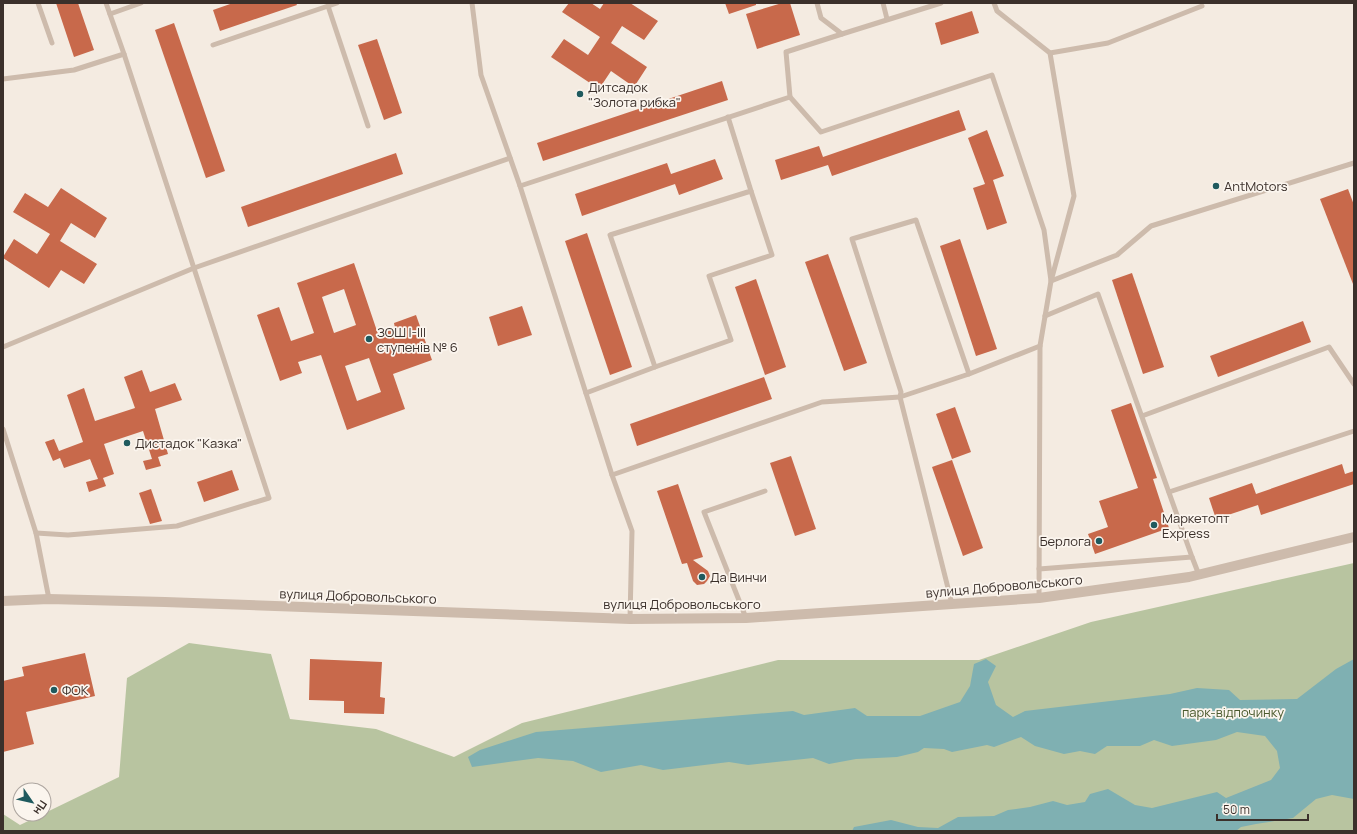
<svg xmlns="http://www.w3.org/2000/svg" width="1357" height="834" font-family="Manrope,sans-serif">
	<rect width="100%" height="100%" fill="#f4ebe1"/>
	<path fill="#b8c4a0" d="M1354,563V831H3V814L20,825L119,777L127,678L189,643L271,654L290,719L376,729L454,757L522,723L778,660H979L1091,622Z"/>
	<path fill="#7fb0b2" d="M986,659L996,666L988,682L996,705L1013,717L1025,711L1170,694L1197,688L1229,690L1240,700L1297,699L1336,669L1354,659V799L1332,795L1316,799L1293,818L1256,824L1241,827L1236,831H852L854,827L891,820L918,827L938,828L958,817L994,816L1008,810L1030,807L1053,801L1067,805L1085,802L1090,794L1108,789L1135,805L1152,808L1217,792L1226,798L1271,780L1280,768L1277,751L1265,736L1237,732L1216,740L1172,746L1154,740L1140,746H1107L1095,754L1080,751L1064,754L1035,746L1021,737L994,747L987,745L952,752L944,749L924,748L918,752L897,757L856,759L829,764L813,758L748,765L729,762L663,770L641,765L601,772L573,761L538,758L472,767L468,757L480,750L536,732L793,711L804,715L855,708L867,716H920L960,702L970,686L974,664Z"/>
	<g fill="#c8694b" fill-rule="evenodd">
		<path d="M56,3H78L94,50L74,57Z"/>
		<path d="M233,3H296L297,5L220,31L213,10Z"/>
		<path d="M569,3H591L600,9L604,3H630L658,21L644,40L622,26L611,43L647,67L634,87L611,71L599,89L551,57L564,39L588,55L600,37L562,12Z"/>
		<path d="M725,3H756V5L729,14Z"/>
		<path d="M782,3H790L800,35L757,49L746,14Z"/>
		<path d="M972,11L979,33L941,45L935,23Z"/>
		<path d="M174,23L225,171L206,178L155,30Z"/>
		<path d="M377,39L402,113L384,120L358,45Z"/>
		<path d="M722,81L728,100L543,161L537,143Z"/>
		<path d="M959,110L966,130L832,176L828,165L781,180L775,160L819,146L823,157Z"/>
		<path d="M987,130L1004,176L993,180L1007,223L987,230L973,188L985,184L968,138Z"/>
		<path d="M396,153L403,174L248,227L241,207Z"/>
		<path d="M715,159L723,179L679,195L675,184L582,216L575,194L667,163L671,174Z"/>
		<path d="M61,188L107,218L95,238L71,223L60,241L97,264L84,284L61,270L49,288L3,258V257L14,239L37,254L50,234L13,212L25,193L48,207Z"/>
		<path d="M1348,189L1354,205L1353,284L1320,199Z"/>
		<path d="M587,233L632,367L610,375L565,241Z"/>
		<path d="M960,239L997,349L976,356L940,246Z"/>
		<path d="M828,254L867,363L844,371L805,262Z"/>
		<path d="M354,263L378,334L395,328L394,323L416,315L432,360L393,374L405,409L347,430L321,355L298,362L302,373L280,381L257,315L279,307L291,341L314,333L297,283ZM344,289L356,325L334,333L322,297ZM369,358L381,392L357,401L345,366Z"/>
		<path d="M1132,273L1164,367L1143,374L1112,280Z"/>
		<path d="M756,279L786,367L765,375L735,287Z"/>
		<path d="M522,306L532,335L498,346L489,317Z"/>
		<path d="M1303,321L1311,342L1218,377L1210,356Z"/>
		<path d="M142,370L150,392L175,383L182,400L155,409L168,454L158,457L161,466L146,470L143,461L152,459L143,431L104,444L114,474L103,478L106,486L89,492L86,482L98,479L90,459L64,468L60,458L53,461L45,442L54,439L59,451L83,442L67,395L84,388L95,421L135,408L124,377Z"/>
		<path d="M764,377L772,399L637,446L630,424Z"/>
		<path d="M1131,403L1157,478L1153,479L1169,528L1095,554L1088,534L1108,527L1099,501L1138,488L1111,410Z"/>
		<path d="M955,407L971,452L952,459L936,414Z"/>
		<path d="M791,456L816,529L795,536L770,463Z"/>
		<path d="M952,460L983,548L963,556L932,467Z"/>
		<path d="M1342,464L1345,474L1354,471V484L1261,515L1258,505L1216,519L1209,498L1252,483L1256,494Z"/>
		<path d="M232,470L239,490L204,502L197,482Z"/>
		<path d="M678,484L703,557L693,560L708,571L710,576L707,581L704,584L697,585L693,581L687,563L682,564L657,491Z"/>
		<path d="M151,489L162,521L150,524L139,493Z"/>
		<path d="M85,653L95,696L26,712L34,744L3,752V681L24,676L22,667Z"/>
		<path d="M310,659L382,662L380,697L385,698L384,714L344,713V701L309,700Z"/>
	</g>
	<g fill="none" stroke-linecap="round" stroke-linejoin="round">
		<g stroke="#cdbbac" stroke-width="5">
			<path d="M38,3L52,43"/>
			<path d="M472,3L481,75L520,186L612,475L632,531L630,619"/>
			<path d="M817,3L821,18L842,34L941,3"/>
			<path d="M883,3L887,19"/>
			<path d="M994,3L997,11L1050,53L1074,196L1051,281L1040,346L1039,598"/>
			<path d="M328,6L368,126"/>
			<path d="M110,14L141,3"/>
			<path d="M213,45L337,3"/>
			<path d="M1050,53L1108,43L1202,6"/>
			<path d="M3,79L74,70L124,54"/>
			<path d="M790,97L821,132L992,75L1044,230L1051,281L1117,255L1151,226L1354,163"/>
			<path d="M520,186L790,97L786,52L842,34"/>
			<path d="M1045,316L1098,294L1192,557"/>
			<path d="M3,347L194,268L510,158"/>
			<path d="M655,367L731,340L709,276L772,255L751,191"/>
			<path d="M586,393L655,367L610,235L751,191L728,117"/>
			<path d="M1142,416L1329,347L1354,384"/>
			<path d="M3,429L36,533L49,599"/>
			<path d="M612,475L822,402L900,397L969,374"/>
			<path d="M1169,492L1354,431"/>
			<path d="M36,533L68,535L177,526L269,498L124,54L106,3"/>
			<path d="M1039,569L1192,557L1199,575"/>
			<path d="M952,604L900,397L901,392L852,239L916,220L969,374L1040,346"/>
			<path d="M746,618L704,512L765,491"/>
		</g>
		<path stroke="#cdbbac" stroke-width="10" d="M3,601L49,599L165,602L630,619L746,618L1039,598L1189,577L1354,537"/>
	</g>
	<g fill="#1f5a5e" stroke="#fbf5ee" stroke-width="1.5">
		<circle cx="580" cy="94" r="4"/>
		<circle cx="1216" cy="186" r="4"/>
		<circle cx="369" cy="339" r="4"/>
		<circle cx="127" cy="443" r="4"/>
		<circle cx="1154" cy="525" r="4"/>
		<circle cx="1099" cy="541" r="4"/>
		<circle cx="702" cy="577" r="4"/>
		<circle cx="54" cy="690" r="4"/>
	</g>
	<g text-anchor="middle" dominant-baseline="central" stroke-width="3.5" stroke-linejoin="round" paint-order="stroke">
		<g font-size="13" fill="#3b302b" stroke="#fbf5ee" text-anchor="start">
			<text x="588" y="87">Дитсадок<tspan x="588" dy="15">"Золота рибка"</tspan></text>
			<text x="1224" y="186">AntMotors</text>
			<text x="377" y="332">ЗОШ І-ІІІ<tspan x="377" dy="15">ступенів № 6</tspan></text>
			<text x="135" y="443">Дистадок "Казка"</text>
			<text x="1162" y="518">Маркетопт<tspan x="1162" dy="15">Express</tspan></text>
			<text x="1091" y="541" text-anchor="end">Берлога</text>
			<text x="710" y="577">Да Винчи</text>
			<text x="62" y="690">ФОК</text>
		</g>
		<g font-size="13" fill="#3b302b" stroke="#fbf5ee">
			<text transform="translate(1004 586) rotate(-5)">вулиця Добровольського</text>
			<text transform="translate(358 596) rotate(2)">вулиця Добровольського</text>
			<text x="682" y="604">вулиця Добровольського</text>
		</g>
		<g font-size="13" fill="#4a5a2e" stroke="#fbf5ee">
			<text x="1233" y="712">парк-відпочинку</text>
		</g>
	</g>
	<rect width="1357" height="834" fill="none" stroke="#3b302b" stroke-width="8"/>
	<g transform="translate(32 802) rotate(124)"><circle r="19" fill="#fbf5ee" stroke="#aea6a0"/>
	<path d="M0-3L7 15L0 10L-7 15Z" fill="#1f5a5e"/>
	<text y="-6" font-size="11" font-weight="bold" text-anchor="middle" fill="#3b302b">Пн</text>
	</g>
	<path d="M1217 814v6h91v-6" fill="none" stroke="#3b302b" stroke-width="2"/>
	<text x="1223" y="814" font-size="12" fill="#3b302b" stroke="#fbf5ee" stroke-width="3" paint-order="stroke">50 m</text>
</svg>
